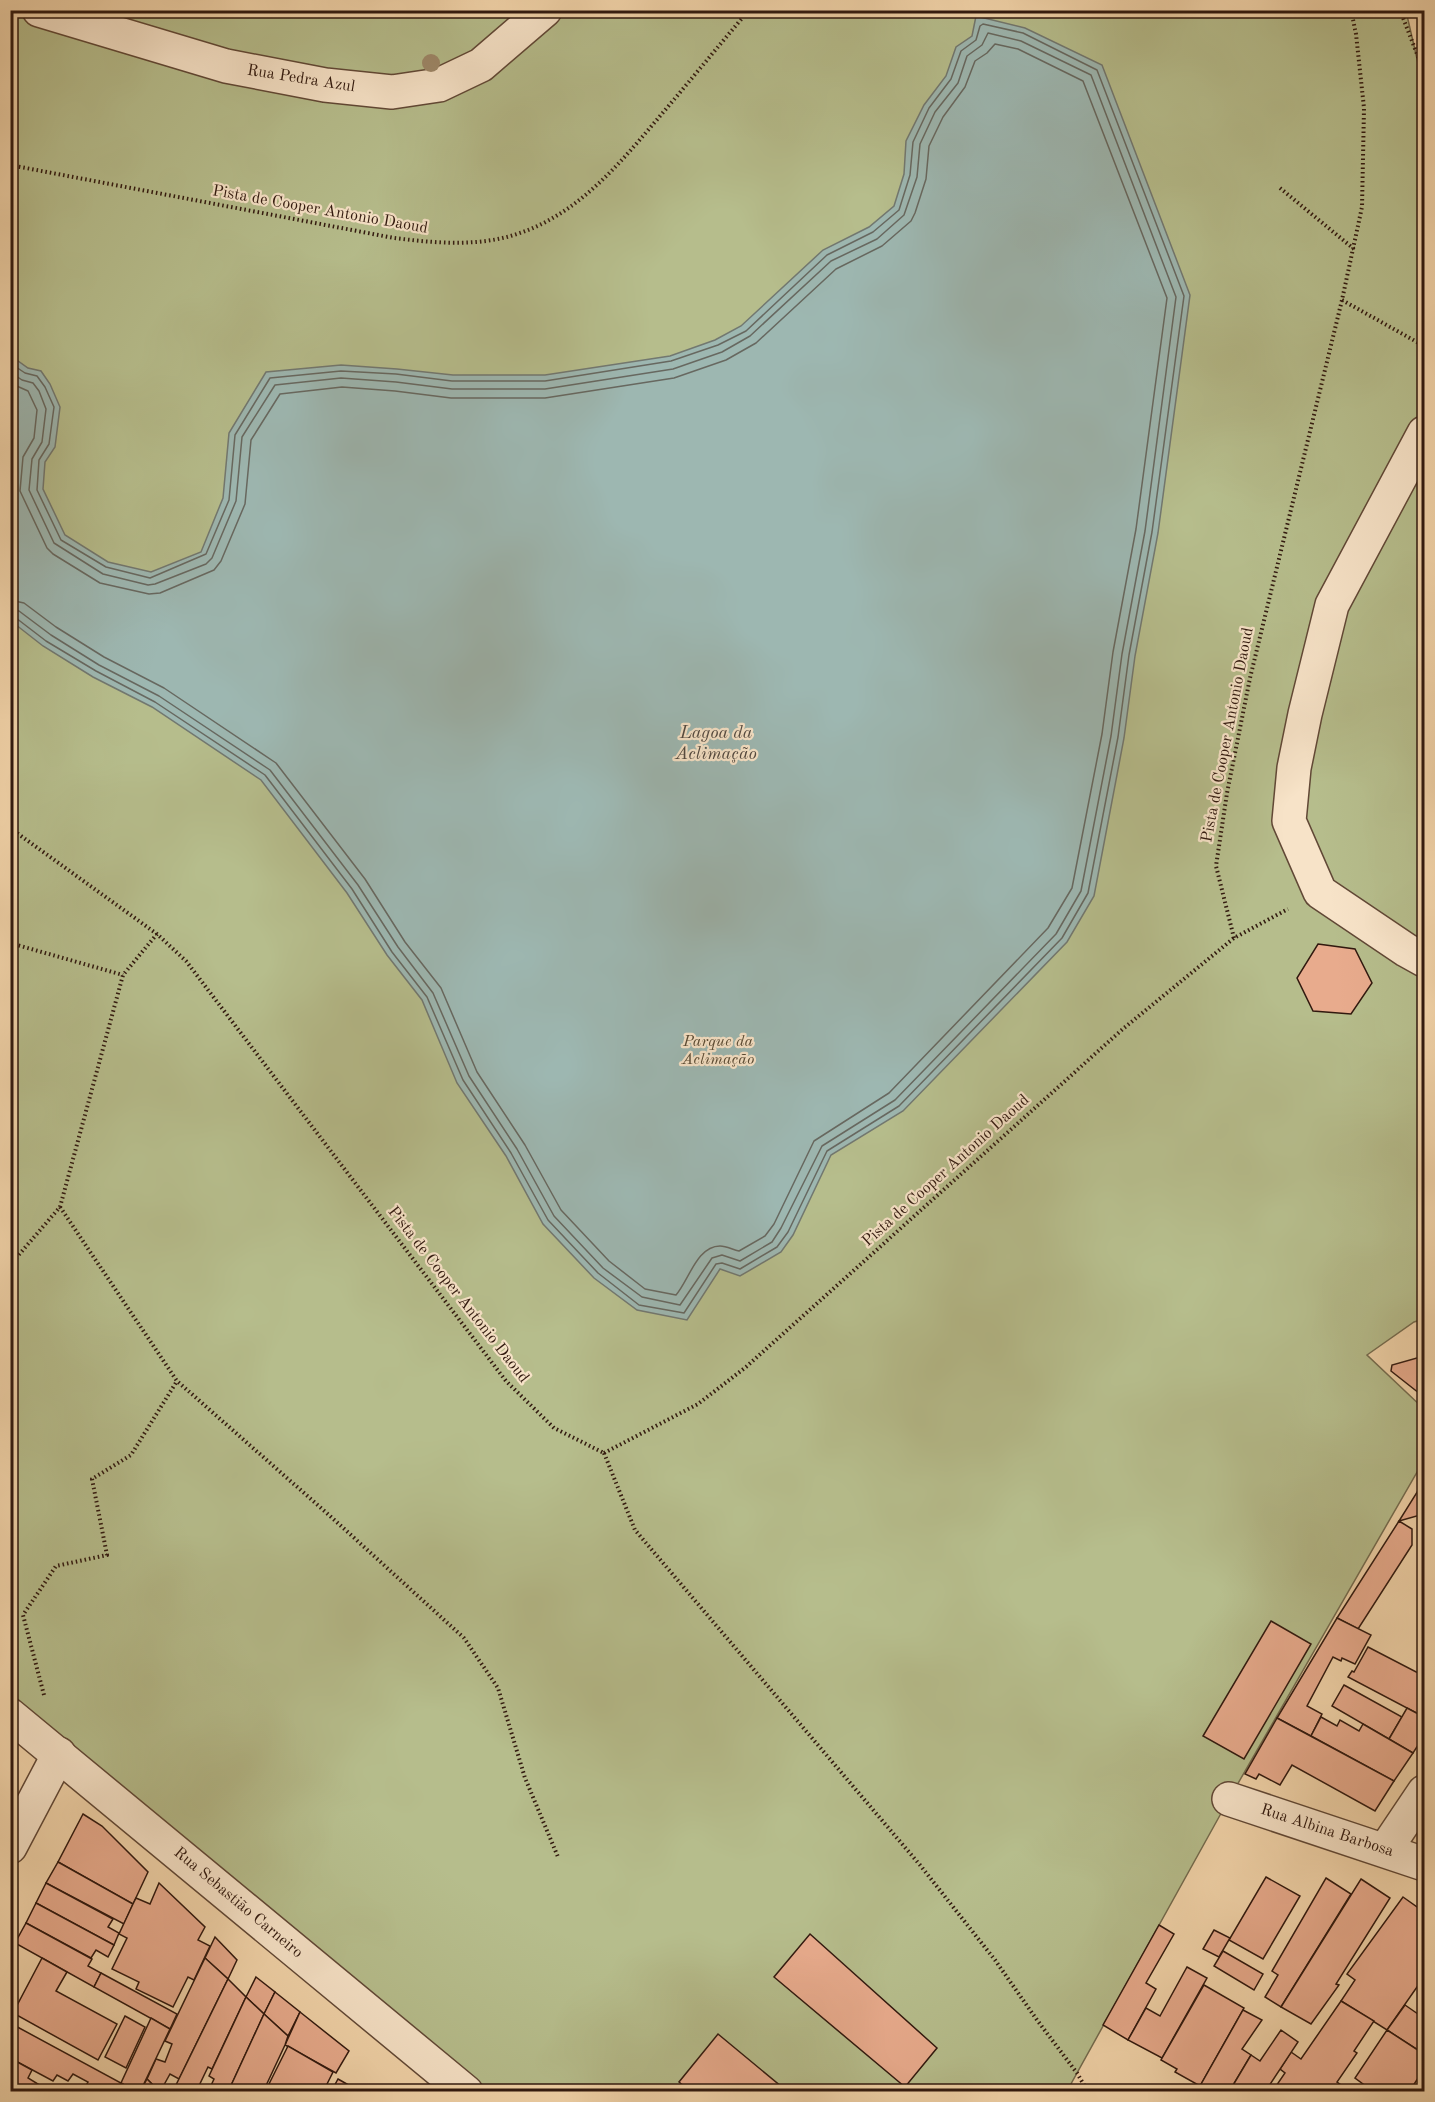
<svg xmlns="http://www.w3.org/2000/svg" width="1435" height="2102" font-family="'Old Standard TT',serif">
	<rect width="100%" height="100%" fill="#f2d4aa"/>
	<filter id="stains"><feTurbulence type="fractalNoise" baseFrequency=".00333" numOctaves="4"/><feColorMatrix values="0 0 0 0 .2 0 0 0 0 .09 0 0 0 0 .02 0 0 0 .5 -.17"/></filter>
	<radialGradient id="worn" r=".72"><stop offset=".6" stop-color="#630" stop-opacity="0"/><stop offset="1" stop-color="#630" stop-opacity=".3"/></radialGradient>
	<path fill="#b6bd8c" stroke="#746b4e" stroke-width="1.5" d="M10,11H1406L1424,89V1319L1414,1322L1367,1355L1424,1409V1460L1229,1799L1067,2091H491L450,2061L82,1754L11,1696Z"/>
	<path fill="#9db7b1" stroke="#727870" stroke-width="1.5" d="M976,16L1025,28L1102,65L1190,295L1158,533L1135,656L1124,738L1094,896L1067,942L903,1111L831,1155L793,1235L781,1252L740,1276L720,1269L687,1320L637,1310L594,1278L543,1224L506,1156L457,1083L422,1000L387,955L347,893L261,780L152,707L93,677L43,646L11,621V356L28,368L41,371L50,384L60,407L55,447L45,462L43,489L65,535L108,562L151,572L201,552L223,498L229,433L266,372L341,365L397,369L453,375H545L670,356L715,340L741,326L823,250L869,227L894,206L904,174L906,141L924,105L946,76L956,47L972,36Z"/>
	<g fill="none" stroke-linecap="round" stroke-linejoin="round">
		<g stroke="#676860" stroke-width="1.5">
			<path d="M10,363L25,373L37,376L45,387L54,407L49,444L39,460L37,490L61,540L106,567L150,578L206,554L229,500L235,435L270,378L341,371L396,374L452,381H545L671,361L718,345L746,331L827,255L873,232L899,210L910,175L913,142L929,108L951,79L961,51L976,40L980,26L983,24L1023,33L1097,70L1184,296L1152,532L1129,655L1118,737L1088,893L1062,938L899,1106L827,1151L788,1232L777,1247L740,1269L722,1263L716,1264L684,1313L639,1305L598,1273L548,1220L511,1153L463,1080L427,997L392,952L352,889L265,775L155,702L96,671L46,641L16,618L10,617"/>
			<path d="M10,372L22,380L33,383L39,391L46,409L42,442L32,459L29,490L54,543L103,574L148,585L155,584L206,564L212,558L236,501L242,437L275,385L341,378L396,382L452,389H545L673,369L722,352L750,336L831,261L877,239L904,215L917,177L920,144L935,112L958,83L967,56L982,45L988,33L1021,41L1091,75L1176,297L1145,531L1122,654L1111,736L1081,891L1056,934L895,1100L822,1146L781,1228L772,1242L740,1261L722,1255L712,1258L680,1305L642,1297L603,1268L554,1216L517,1149L469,1076L433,993L398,947L358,885L270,770L159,696L99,665L51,635L19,611L10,609"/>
			<path d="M10,383L28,391L37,410L34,438L23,457L20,491L47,548L53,554L100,583L149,594L160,593L214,570L221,561L245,504L251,440L280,394L342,387L395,391L451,398H545L674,378L726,360L756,343L836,269L882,246L911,221L915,213L926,179L929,146L943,117L965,87L975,61L987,53L995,44L1018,49L1083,81L1167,298L1136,529L1113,652L1102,734L1072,888L1048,928L889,1093L814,1141L774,1224L765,1236L739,1251C733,1250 727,1246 720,1246C697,1246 689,1280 676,1295L645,1289L609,1261L561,1210L525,1145L477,1072L441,988L405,942L365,879L276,763L164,688L104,657L56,627L24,603L10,600"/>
		</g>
	</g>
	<g fill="#e8ab8d" stroke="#31190f" stroke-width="1.5">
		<path d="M1318,944L1355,949L1372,983L1351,1014L1313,1011L1297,978Z"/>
		<path d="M1424,1356V1397L1391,1371L1392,1365Z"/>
		<path d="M1424,1481V1514L1399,1521Z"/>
		<path d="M1399,1521L1412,1529V1545L1358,1629L1337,1618Z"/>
		<path d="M1337,1618L1371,1635L1355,1664L1342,1658L1341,1661L1333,1657L1307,1706L1322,1714L1311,1736L1277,1718Z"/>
		<path d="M1271,1621L1311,1644L1244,1759L1203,1736Z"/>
		<path d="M1368,1647L1420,1674L1422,1670L1424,1672V1717L1348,1677L1352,1671L1354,1672Z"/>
		<path d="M1344,1685L1402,1717L1389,1739L1332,1706Z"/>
		<path d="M1407,1708L1424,1717V1736L1413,1753L1389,1739Z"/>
		<path d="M1321,1717L1337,1726L1340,1720L1359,1731L1363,1724L1413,1753L1394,1781L1311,1736Z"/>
		<path d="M1277,1718L1394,1781L1375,1811L1292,1765L1280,1785L1259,1774L1256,1779L1245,1774Z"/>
		<path d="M83,1814L102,1826L148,1872L133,1904L58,1862Z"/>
		<path d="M58,1862L133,1904L124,1924L46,1883Z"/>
		<path d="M1266,1877L1300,1896L1263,1959L1229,1940Z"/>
		<path d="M1326,1878L1351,1894L1281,2007L1265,1997L1278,1975L1272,1971Z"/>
		<path d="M1361,1879L1390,1898L1336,1984L1339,1985L1311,2024L1281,2007Z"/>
		<path d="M46,1883L113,1919L108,1927L119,1933L114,1945L36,1903Z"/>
		<path d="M159,1883L205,1927L198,1940L210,1946L194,1980L188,1977L173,2007L136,1989L139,1982L112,1969L127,1938L119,1934L133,1904L136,1898L150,1904Z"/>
		<path d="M1403,1897L1424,1912V1977L1387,2030L1341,2001L1355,1980L1347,1974Z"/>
		<path d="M36,1903L114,1945L108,1957L96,1950L91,1958L26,1923Z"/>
		<path d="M26,1923L92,1959L88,1966L101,1973L94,1987L15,1943Z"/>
		<path d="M1159,1925L1174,1934L1146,1983L1156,1989L1128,2040L1103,2025Z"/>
		<path d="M1214,1930L1230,1938L1219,1957L1203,1949Z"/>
		<path d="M810,1934L937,2048L905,2087L774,1977Z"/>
		<path d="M215,1937L237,1960L228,1979L205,1958Z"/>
		<path d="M1223,1951L1263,1974L1254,1990L1214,1966Z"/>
		<path d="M42,1958L67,1972L56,1991L117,2024L98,2060L13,2013Z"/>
		<path d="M205,1958L228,1979L179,2079L170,2074L160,2092L147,2079L156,2059L165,2062L172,2044L165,2041Z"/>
		<path d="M1187,1967L1207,1978L1162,2058L1128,2040L1146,2008L1160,2016Z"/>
		<path d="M101,1973L177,2014L170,2029L94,1987Z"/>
		<path d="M256,1977L275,1992L264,2014L246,1997Z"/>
		<path d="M228,1979L246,1997L212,2069L208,2067L196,2092H190L176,2085Z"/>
		<path d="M1424,1984V1997L1418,1993Z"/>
		<path d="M1204,1985L1244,2008L1200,2086L1175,2072L1177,2069L1161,2060Z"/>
		<path d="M275,1992L300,2012L288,2036L264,2014Z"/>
		<path d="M246,1997L264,2014L228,2092H208L214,2079L209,2076Z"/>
		<path d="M1341,2001L1374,2021L1354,2051L1357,2053L1337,2082L1341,2085L1336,2092H1272L1285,2073L1280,2069L1291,2052L1301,2059Z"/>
		<path d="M1405,2005L1418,2014L1421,2009L1424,2012V2054L1387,2030Z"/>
		<path d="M1243,2010L1262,2020L1242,2049L1251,2055L1229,2092H1210L1200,2086Z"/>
		<path d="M300,2012L349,2051L336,2073L285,2045Z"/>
		<path d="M264,2014L288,2036L285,2045L263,2092H228Z"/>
		<path d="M125,2016L145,2027L126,2068L105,2057Z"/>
		<path d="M151,2018L170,2029L140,2092H136L121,2083Z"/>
		<path d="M10,2023L121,2083L116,2092H89L84,2089L88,2082L73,2074L68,2081L57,2075L53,2081L10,2058Z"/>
		<path d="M1281,2030L1298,2042L1265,2092H1229L1251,2055L1260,2061Z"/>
		<path d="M1387,2030L1424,2054V2069L1409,2092H1374L1355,2078Z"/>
		<path d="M718,2034L788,2092H691L679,2082Z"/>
		<path d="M288,2046L333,2072L323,2092H265Z"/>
		<path d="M10,2058L32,2070L28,2078L51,2092H10Z"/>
		<path d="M147,2079L160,2092H140Z"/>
		<path d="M338,2079L361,2092H331Z"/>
		<path d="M121,2083L136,2092H116Z"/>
	</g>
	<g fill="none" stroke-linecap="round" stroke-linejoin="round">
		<defs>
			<g id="minor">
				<path d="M39,10L226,66L325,85L392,92L439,85L481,65L545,10"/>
				<path d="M1424,433L1332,605L1305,714L1294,768L1289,821L1320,892L1406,950L1424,960"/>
				<path d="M10,1715L466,2092"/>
				<path d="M1229,1799L1424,1864"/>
				<path d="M10,1847L59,1754"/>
				<path d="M1385,1850L1424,1792"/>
			</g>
		</defs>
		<use href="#minor" stroke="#614836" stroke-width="36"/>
		<g stroke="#31190f" stroke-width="4" stroke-dasharray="1.5 3" stroke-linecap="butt">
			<path d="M1400,10L1424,72"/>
			<path d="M10,165L394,238C435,243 478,247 517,234C582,213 624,158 666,109C694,76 721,43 749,10"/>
			<path d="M1280,188L1354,249"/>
			<path d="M1342,300L1424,346"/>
			<path d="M10,828L157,934L186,961L506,1381L554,1428L604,1453"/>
			<path d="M1234,938L1216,866L1227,793L1250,678L1342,300L1362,207L1364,108L1356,34L1351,10"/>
			<path d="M10,943L123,975"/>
			<path d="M60,1207L177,1381L329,1515L464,1638L498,1688L525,1778L558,1857"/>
			<path d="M10,1265L60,1207L123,975L157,934"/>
			<path d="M604,1453L698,1404L746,1367L1124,1028L1234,938L1288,909"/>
			<path d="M604,1453L635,1530L920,1865L995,1960L1037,2020L1077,2073L1088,2092"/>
			<path d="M44,1695L23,1615L56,1566L107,1555L92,1479L131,1455L177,1381"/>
		</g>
		<use href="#minor" stroke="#f7e3c8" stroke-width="33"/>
	</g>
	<circle fill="#9e8869" cx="431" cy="63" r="9"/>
	<g text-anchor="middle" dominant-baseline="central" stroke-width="4.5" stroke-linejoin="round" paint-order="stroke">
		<g font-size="16" fill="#31190f" stroke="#f7e3c8">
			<text transform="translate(301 79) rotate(9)">Rua Pedra Azul</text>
			<text transform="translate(320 210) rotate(10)">Pista de Cooper Antonio Daoud</text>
			<text transform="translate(1228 735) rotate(-79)">Pista de Cooper Antonio Daoud</text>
			<text transform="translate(946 1171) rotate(-42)">Pista de Cooper Antonio Daoud</text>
			<text transform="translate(458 1295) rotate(52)">Pista de Cooper Antonio Daoud</text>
			<text transform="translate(1327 1831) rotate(18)">Rua Albina Barbosa</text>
			<text transform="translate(238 1903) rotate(40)">Rua Sebastião Carneiro</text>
		</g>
		<g font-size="16" font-style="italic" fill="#594a34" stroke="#f7e3c8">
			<text x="718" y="1042">Parque da<tspan x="718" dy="18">Aclimação</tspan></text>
		</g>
		<g font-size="18" font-style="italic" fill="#514840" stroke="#f7e3c8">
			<text x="716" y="733">Lagoa da<tspan x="716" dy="21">Aclimação</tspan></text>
		</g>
	</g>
	<rect width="1435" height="2102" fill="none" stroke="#f2d4aa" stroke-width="36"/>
	<rect x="12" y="12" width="1411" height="2078" fill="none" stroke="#31190f" stroke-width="3"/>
	<rect x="18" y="18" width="1399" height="2066" fill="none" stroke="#31190f" stroke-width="1.5"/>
	<rect width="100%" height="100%" filter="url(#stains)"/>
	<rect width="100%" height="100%" fill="url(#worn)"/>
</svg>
